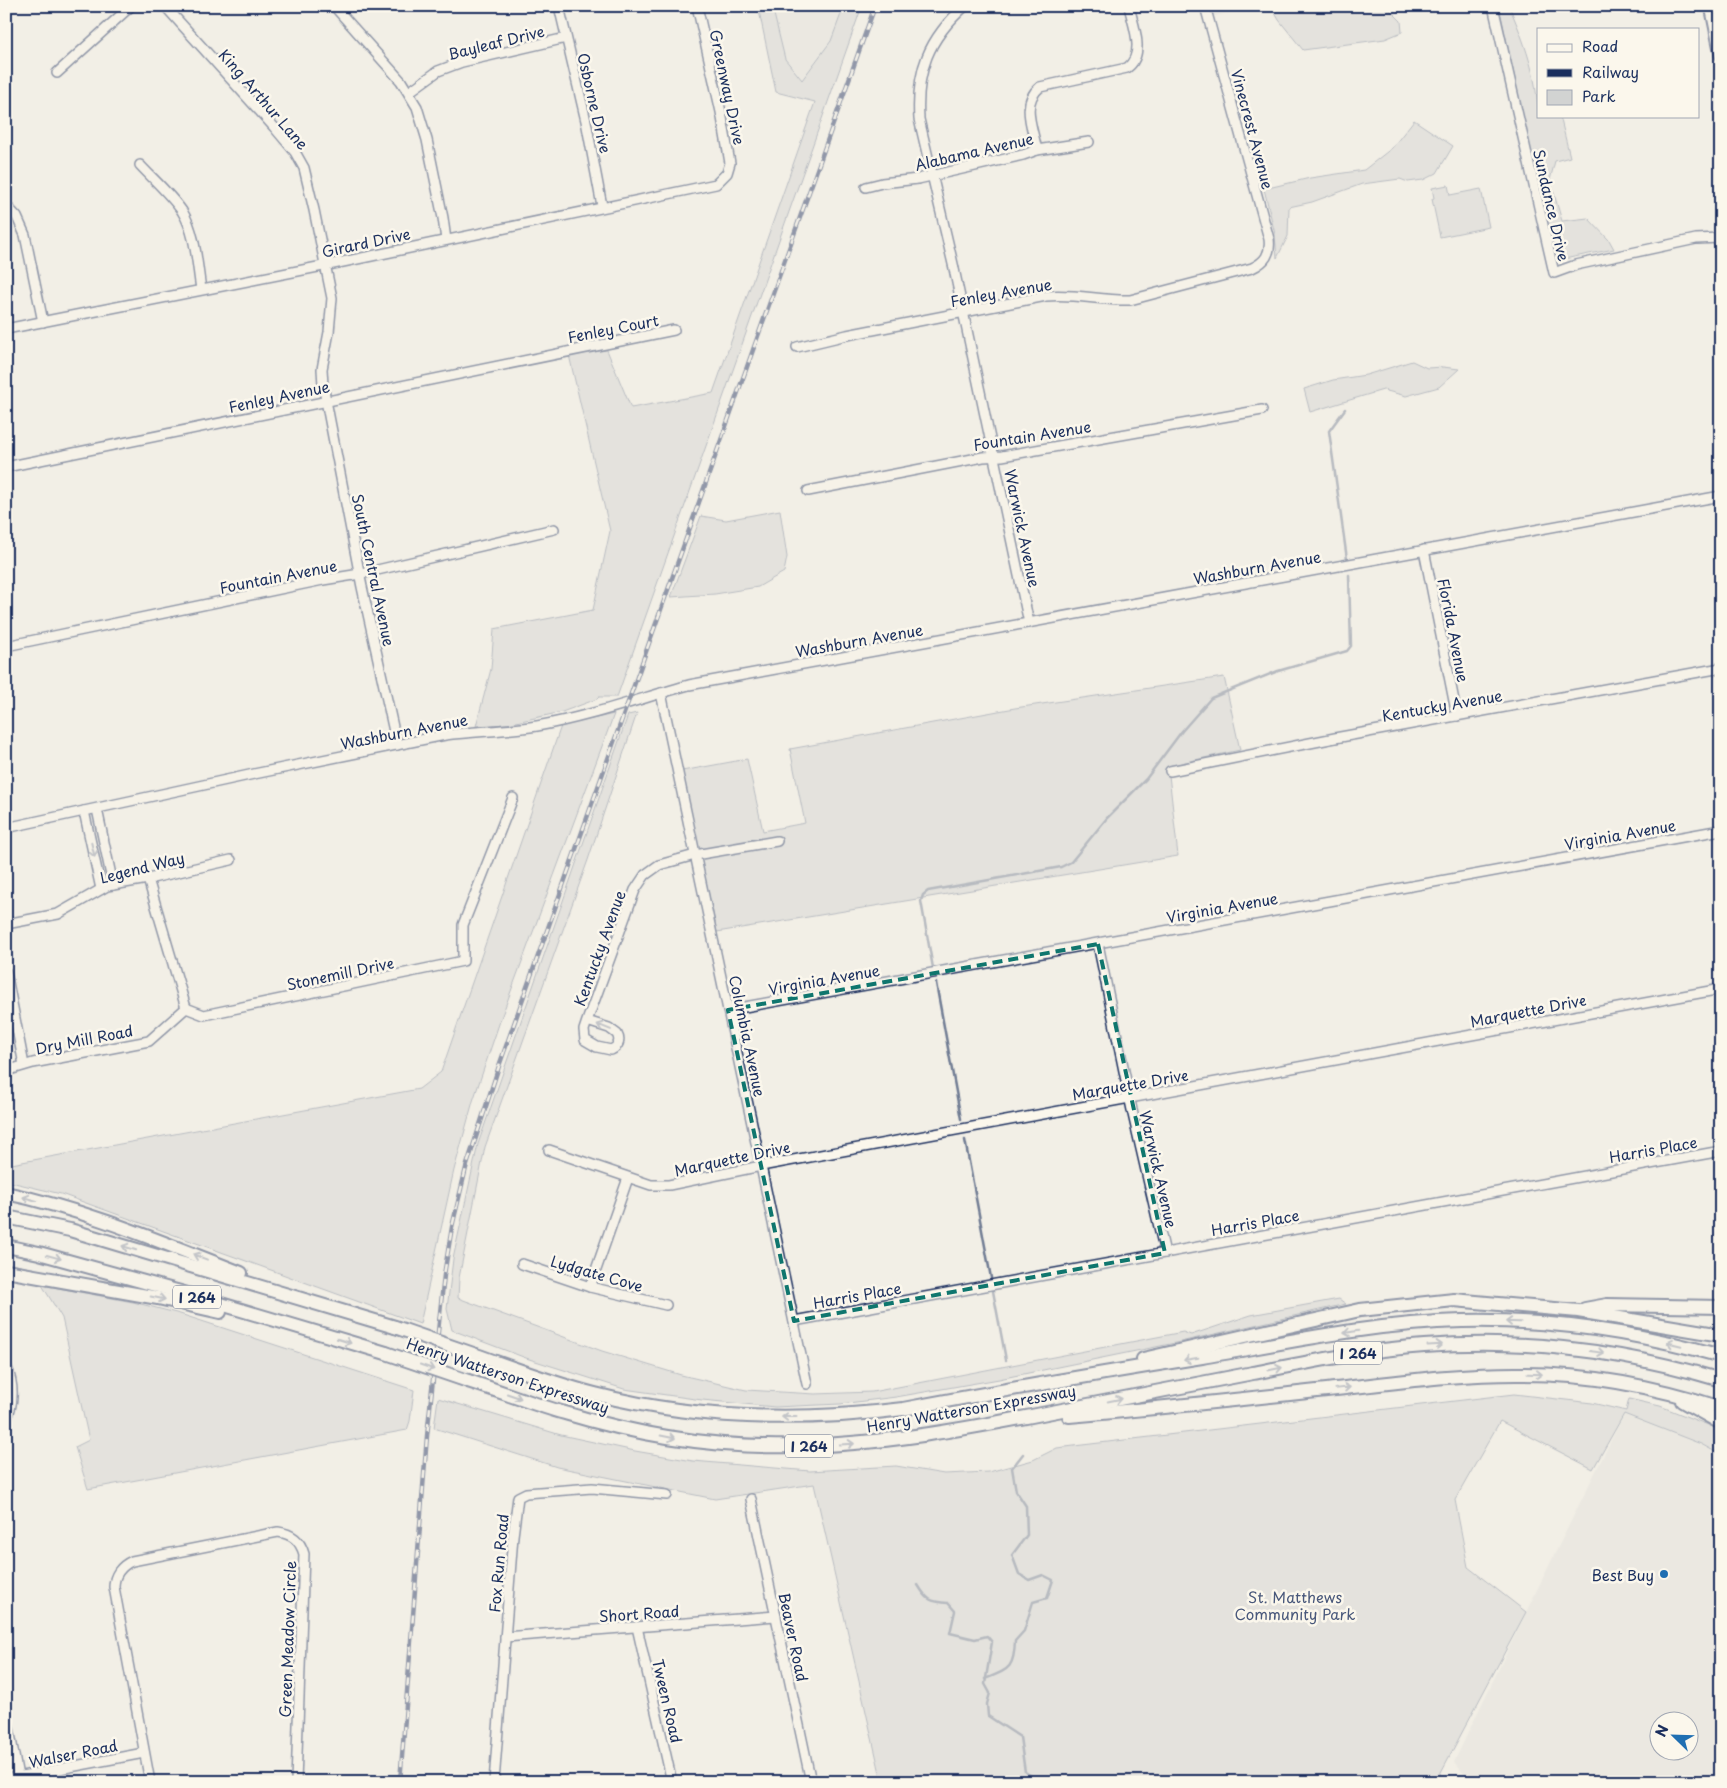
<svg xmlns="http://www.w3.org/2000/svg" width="1727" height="1788" font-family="'Playpen Sans',sans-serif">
	<rect width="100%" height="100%" fill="#f2efe6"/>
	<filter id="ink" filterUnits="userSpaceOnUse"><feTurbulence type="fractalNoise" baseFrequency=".02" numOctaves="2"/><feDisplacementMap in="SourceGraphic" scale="10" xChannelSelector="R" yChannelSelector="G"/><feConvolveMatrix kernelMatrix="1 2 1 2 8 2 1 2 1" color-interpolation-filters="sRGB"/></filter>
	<g filter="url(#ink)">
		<g fill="#e2e1dc" fill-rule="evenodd">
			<path d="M772,6H844L831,41L802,80L785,59Z"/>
			<path d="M1209,6H1254L1212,17Z"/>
			<path d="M1624,1414L1701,1444L1721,1455V1782H1471L1454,1762L1526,1612ZM1660,1720H1690V1750H1660Z"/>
		</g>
		<g fill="#d2d3d2" stroke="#768198">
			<path d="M758,6H772L785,59L802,80L831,41L844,6H862L617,697H599L597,699L562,712L507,724L476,726L491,669L494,629L593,610L610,531L569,355L607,350L631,408L713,393L815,102L776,92Z"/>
			<path d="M1271,6H1386L1401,21L1402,32L1385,39L1303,50L1279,20Z"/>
			<path d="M1499,6H1509C1524,40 1538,79 1538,116H1560L1570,157L1555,161L1550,180L1562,221L1588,218L1609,240L1614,249L1559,260L1553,254Z"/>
			<path d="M1414,120L1453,146L1437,173L1423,180L1408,182L1400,179L1362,184L1312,202L1289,207L1288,236L1277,258L1275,234L1264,189L1310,178L1364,170L1392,148Z"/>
			<path d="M1448,185L1450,195L1481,189L1489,227L1440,237L1432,199L1434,198L1432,188Z"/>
			<path d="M1412,361L1427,368L1443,367L1459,369L1439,387L1406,396L1383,390L1310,412L1304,389L1333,380L1366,375Z"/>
			<path d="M780,510L787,557L784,572L758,587L715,594L671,597L701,516L726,520Z"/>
			<path d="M1224,677L1240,750L1168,766L1178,856L717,932L682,771L747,759L763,831L805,823L790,749L1015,708Z"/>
			<path d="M637,713L588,860L485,1147L459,1278L458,1298L602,1351L681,1375L746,1390L815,1394L872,1392L1183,1332L1191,1335L1251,1315L1339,1299L1346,1304L1180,1342L999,1379L896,1397L840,1404L775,1407L702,1400L624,1389L526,1358L452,1330L447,1309L453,1259L478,1144L628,715Z"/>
			<path d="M614,714L501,1018L473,1101L454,1170L420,1324L61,1194L6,1181V1165L419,1089L441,1072L561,726Z"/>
			<path d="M42,1285L133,1302L180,1314L414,1390L410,1421L407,1430L88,1489L75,1447L89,1440L62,1318Z"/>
			<path d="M1514,1394L1592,1403L1626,1411L1629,1399L1660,1406L1721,1430V1455L1701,1444L1624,1414L1593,1469L1500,1421L1455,1500L1468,1567L1526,1612L1440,1774L1443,1782H882L814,1484L715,1499L557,1467L434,1428L438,1398L561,1435L635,1451L693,1461L810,1471L896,1466L944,1474L989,1472L1033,1460L1057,1448Z"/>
		</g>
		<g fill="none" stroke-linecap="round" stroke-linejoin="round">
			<g stroke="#707b93" stroke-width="2.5">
				<path d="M1345,409L1329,431L1347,559"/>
				<path d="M933,968L921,901L923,895L928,891L1061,867L1071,862L1107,818L1146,779L1182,731L1211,698L1278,671L1347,651L1351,646L1349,575"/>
				<path d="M936,983L961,1119"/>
				<path d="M965,1140L991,1278"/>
				<path d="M993,1291L1006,1360"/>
				<path d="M918,1585C927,1600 930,1602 948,1603L955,1611L950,1633L975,1639L987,1636L992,1642L985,1684L990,1693L987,1704L988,1716L1020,1737L1025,1772L1041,1782"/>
				<path d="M985,1679C1009,1669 1014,1669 1015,1641L1024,1631L1033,1602L1047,1598L1053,1580L1043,1575L1029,1580L1019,1574L1012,1555L1027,1535L1026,1506L1016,1491L1012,1468L1023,1454"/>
			</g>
			<defs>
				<g id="minor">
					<path d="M165,6L274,127L295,152L304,168L314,210L332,298L329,332L322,369L323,385L362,587L397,745"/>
					<path d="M334,6L401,81L417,107L427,140L443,218L446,240"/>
					<path d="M559,6L586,121L602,206"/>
					<path d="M965,6C928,39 916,71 919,119L953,264L1029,623"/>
					<path d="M1493,6L1554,273L1576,265L1696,239L1721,238"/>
					<path d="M57,73L131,6"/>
					<path d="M409,92L438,71L462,62L566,38"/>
					<path d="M1037,150C1033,129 1020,103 1040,87L1127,68C1146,54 1133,25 1129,6"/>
					<path d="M140,165C154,180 170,194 182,211C196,233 197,265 201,289"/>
					<path d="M866,187L882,183L918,179L1023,155L1037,150L1089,142"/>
					<path d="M6,205L17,217L25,235L43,322"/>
					<path d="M6,329L338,263L716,184L727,173L730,163L721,112L697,6"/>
					<path d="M797,347L847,335L1046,296C1075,293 1102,301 1130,300L1252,268C1265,262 1271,254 1269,239L1205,6"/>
					<path d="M6,467L674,330"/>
					<path d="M808,491L983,457L1002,456L1262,410"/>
					<path d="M1424,550L1457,716"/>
					<path d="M6,646L323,580L360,574L554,529"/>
					<path d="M661,693L807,1384"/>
					<path d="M1170,771L1335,738L1721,668"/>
					<path d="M97,809L113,885"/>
					<path d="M84,811L101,889"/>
					<path d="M6,828L254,774L445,735C475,731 506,731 537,726C588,717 639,699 689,685L1721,496"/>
					<path d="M148,879L186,1008"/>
					<path d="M6,924L58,914L107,886L148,879L231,860"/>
					<path d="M1098,944L1132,1110L1165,1253"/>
					<path d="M6,972L24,1065"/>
					<path d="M186,1008L204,1015L463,961V925L513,798"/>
					<path d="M728,1010L1721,830"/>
					<path d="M587,1021L609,1028L617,1034C621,1041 618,1047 611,1050L597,1047L585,1040L584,1030L587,1021L635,890L645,875L659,865L695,855L777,841"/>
					<path d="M6,1071L33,1063L149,1041L186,1008"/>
					<path d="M549,1150L651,1185H669L761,1166L1721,989"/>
					<path d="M522,1264L590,1287L666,1305"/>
					<path d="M590,1287L628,1178"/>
					<path d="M794,1321L1721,1151"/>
					<path d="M6,1365C14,1384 15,1401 6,1420"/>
					<path d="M751,1499L811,1782"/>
					<path d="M637,1627L672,1782"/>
					<path d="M505,1637L776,1616"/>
					<path d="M6,1712L19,1782"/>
					<path d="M6,1779L144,1753"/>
					<path d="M150,1782L114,1587C114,1575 121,1566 132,1561L278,1532C292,1534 300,1540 304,1554L296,1782"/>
					<path d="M494,1782L513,1536L518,1497L526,1493L592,1488L667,1495"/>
				</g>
				<path id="major" d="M1711,6L1721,55"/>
				<g id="highway">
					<path d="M6,1193C87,1210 164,1243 241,1273"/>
					<path d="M6,1217L70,1230L395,1327"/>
					<path d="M6,1246L39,1253L184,1293L386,1353"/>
					<path d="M6,1271L158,1298L220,1312"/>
					<path d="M1585,1309L1607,1305L1721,1307"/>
					<path d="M476,1355C516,1369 555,1384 595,1394C696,1420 800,1422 903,1409C1003,1390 1102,1373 1202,1357C1288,1342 1375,1323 1462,1321C1550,1319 1636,1332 1721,1356"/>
					<path d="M1143,1359L1360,1310L1454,1300L1578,1311L1721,1335"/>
					<path d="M468,1381C500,1391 532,1404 565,1413C638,1435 715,1448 792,1446C880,1445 966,1429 1052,1412C1119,1399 1186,1386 1253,1373C1309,1362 1366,1350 1424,1346C1524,1338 1624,1351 1721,1380"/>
					<path d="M1682,1401L1721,1423"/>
					<path d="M1069,1416C1152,1409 1235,1400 1317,1391C1386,1384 1455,1373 1524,1374C1591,1374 1657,1387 1721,1408"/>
				</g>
			</defs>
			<use href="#minor" stroke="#1b2f5e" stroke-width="12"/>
			<use href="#major" stroke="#1b2f5e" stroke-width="15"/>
			<use href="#highway" stroke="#1b2f5e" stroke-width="16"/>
			<use href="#minor" stroke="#fbf7ec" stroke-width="9"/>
			<use href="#major" stroke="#fbf7ec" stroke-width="11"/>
			<use href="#highway" stroke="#fbf7ec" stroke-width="12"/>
			<defs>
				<path id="rail" d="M400,1782L427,1436L444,1275L452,1227L466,1168L499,1066L875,6"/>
			</defs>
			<use href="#rail" stroke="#1b2f5e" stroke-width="4.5"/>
			<use href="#rail" stroke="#fbf7ec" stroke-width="2.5" stroke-dasharray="8" stroke-linecap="butt"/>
			<defs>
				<g id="highway-bridge">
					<path d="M395,1327L476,1355"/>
					<path d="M386,1353L468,1381"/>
				</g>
			</defs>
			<use href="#highway-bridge" stroke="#1b2f5e" stroke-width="16" stroke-linecap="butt"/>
			<use href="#highway-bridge" stroke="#fbf7ec" stroke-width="12"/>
		</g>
		<defs><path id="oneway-shaft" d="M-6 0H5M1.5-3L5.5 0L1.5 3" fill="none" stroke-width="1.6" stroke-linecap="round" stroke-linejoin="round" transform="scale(1.25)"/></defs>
		<g stroke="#8b93a5">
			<use href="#oneway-shaft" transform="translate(93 850) rotate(77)"/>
			<use href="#oneway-shaft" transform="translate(604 1027) rotate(-158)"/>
			<use href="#oneway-shaft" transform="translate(30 1199) rotate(-165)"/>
			<use href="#oneway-shaft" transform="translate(129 1248) rotate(-163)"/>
			<use href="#oneway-shaft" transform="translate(54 1257) rotate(15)"/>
			<use href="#oneway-shaft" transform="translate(200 1257) rotate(-159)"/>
			<use href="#oneway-shaft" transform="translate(158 1298) rotate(11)"/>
			<use href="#oneway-shaft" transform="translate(1513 1322) rotate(-178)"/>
			<use href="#oneway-shaft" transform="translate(1351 1332) rotate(171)"/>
			<use href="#oneway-shaft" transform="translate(344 1341) rotate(17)"/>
			<use href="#oneway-shaft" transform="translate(1674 1344) rotate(-167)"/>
			<use href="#oneway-shaft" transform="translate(1435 1345) rotate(-3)"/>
			<use href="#oneway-shaft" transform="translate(1597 1352) rotate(8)"/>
			<use href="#oneway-shaft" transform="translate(1191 1359) rotate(170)"/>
			<use href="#oneway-shaft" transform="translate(427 1367) rotate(19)"/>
			<use href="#oneway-shaft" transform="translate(1275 1369) rotate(-11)"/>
			<use href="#oneway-shaft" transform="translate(1535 1374) rotate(2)"/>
			<use href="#oneway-shaft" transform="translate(1343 1388) rotate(-6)"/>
			<use href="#oneway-shaft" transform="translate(514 1396) rotate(19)"/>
			<use href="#oneway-shaft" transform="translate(1115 1400) rotate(-11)"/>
			<use href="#oneway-shaft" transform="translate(789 1417) rotate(-180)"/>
			<use href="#oneway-shaft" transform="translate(668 1437) rotate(11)"/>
			<use href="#oneway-shaft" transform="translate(847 1444) rotate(-3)"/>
		</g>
	</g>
	<path d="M0 0H1727V1788H0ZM1098,944L1165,1253L794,1321L728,1010Z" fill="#f2efe6" fill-opacity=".55" fill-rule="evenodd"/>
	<path fill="none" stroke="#0f766e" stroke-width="4" stroke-dasharray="10 6" stroke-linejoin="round" d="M1098,944L1165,1253L794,1321L728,1010Z"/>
	<circle fill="#1f6fb2" stroke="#fbf7ec" stroke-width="2" cx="1664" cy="1574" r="5"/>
	<g text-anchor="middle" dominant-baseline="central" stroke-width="5" stroke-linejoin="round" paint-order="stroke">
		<g fill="#fbf7ec" stroke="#5e6b89" stroke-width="1">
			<rect x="173" y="1285.5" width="48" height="23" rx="4"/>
			<rect x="1334" y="1341.5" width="48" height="23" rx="4"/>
			<rect x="785" y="1434.5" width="48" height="23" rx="4"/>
		</g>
		<g font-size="14" font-weight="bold" fill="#1b2f5e">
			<text x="197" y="1297">I 264</text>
			<text x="1358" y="1353">I 264</text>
			<text x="809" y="1446">I 264</text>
		</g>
		<g font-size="15" fill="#1b2f5e" stroke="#fbf7ec">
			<text transform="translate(496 42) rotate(-14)">Bayleaf Drive</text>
			<text transform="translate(728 87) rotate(78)">Greenway Drive</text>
			<text transform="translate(264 99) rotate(49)">King Arthur Lane</text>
			<text transform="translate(595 103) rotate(77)">Osborne Drive</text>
			<text transform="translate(1253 129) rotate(75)">Vinecrest Avenue</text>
			<text transform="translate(974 151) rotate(-13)">Alabama Avenue</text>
			<text transform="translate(1552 205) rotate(77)">Sundance Drive</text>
			<text transform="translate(366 242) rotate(-12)">Girard Drive</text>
			<text transform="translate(1001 292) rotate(-10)">Fenley Avenue</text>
			<text transform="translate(613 328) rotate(-11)">Fenley Court</text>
			<text transform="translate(279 396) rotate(-12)">Fenley Avenue</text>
			<text transform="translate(1032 435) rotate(-9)">Fountain Avenue</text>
			<text transform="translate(1023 528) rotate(78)">Warwick Avenue</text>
			<text transform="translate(1257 567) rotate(-10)">Washburn Avenue</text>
			<text transform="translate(374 570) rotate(78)">South Central Avenue</text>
			<text transform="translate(278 576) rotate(-11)">Fountain Avenue</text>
			<text transform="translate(1454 630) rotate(79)">Florida Avenue</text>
			<text transform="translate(859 640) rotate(-10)">Washburn Avenue</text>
			<text transform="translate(1442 705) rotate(-10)">Kentucky Avenue</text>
			<text transform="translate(404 731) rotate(-11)">Washburn Avenue</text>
			<text transform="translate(1620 834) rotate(-10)">Virginia Avenue</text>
			<text transform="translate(142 867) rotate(-14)">Legend Way</text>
			<text transform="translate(1222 907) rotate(-10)">Virginia Avenue</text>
			<text transform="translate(599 948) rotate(-70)">Kentucky Avenue</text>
			<text transform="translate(340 973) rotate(-12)">Stonemill Drive</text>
			<text transform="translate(824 979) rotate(-10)">Virginia Avenue</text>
			<text transform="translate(1528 1010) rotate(-11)">Marquette Drive</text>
			<text transform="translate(748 1036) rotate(78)">Columbia Avenue</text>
			<text transform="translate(84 1039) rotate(-11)">Dry Mill Road</text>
			<text transform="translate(1130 1084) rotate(-10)">Marquette Drive</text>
			<text transform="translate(1653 1149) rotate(-10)">Harris Place</text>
			<text transform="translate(732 1158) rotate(-12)">Marquette Drive</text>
			<text transform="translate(1159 1169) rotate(77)">Warwick Avenue</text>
			<text transform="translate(1255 1222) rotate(-10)">Harris Place</text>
			<text transform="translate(597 1273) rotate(16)">Lydgate Cove</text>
			<text transform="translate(857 1295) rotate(-10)">Harris Place</text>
			<text transform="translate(508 1375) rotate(18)">Henry Watterson Expressway</text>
			<text transform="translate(971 1408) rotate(-10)">Henry Watterson Expressway</text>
			<text transform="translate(498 1563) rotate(-85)">Fox Run Road</text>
			<text transform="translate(639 1613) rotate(-4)">Short Road</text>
			<text transform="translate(794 1637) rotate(78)">Beaver Road</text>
			<text transform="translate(287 1639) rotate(-88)">Green Meadow Circle</text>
			<text transform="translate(668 1701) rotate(77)">Tween Road</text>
			<text transform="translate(73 1753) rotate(-11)">Walser Road</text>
		</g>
		<g font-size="15" fill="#1b2f5e" stroke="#fbf7ec" text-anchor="end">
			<text x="1654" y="1574">Best Buy</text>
		</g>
		<g font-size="15" fill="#49587b" stroke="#fbf7ec">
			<text x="1295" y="1596">St. Matthews<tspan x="1295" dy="17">Community Park</tspan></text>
		</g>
	</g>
	<rect width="1727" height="1788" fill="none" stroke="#fbf7ec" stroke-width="25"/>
	<rect x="12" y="12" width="1702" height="1763" fill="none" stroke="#1b2f5e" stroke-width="2" filter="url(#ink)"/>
	<rect x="1537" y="28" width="162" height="90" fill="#fbf7ec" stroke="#a1a7b3"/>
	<rect x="1547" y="44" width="25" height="8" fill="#fbf7ec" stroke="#a1a7b3"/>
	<text x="1582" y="52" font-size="15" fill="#1b2f5e">Road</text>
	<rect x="1547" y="69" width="25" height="8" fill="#1b2f5e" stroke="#a1a7b3"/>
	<text x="1582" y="78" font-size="15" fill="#1b2f5e">Railway</text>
	<rect x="1547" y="90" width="25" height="15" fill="#d2d3d2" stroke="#a1a7b3"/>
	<text x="1582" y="102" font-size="15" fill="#1b2f5e">Park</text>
	<g transform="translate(1674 1736) rotate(293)"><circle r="24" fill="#fbf7ec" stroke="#a1a7b3"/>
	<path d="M0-4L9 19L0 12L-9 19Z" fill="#1f6fb2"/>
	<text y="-8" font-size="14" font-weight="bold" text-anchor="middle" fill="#1b2f5e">N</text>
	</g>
</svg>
